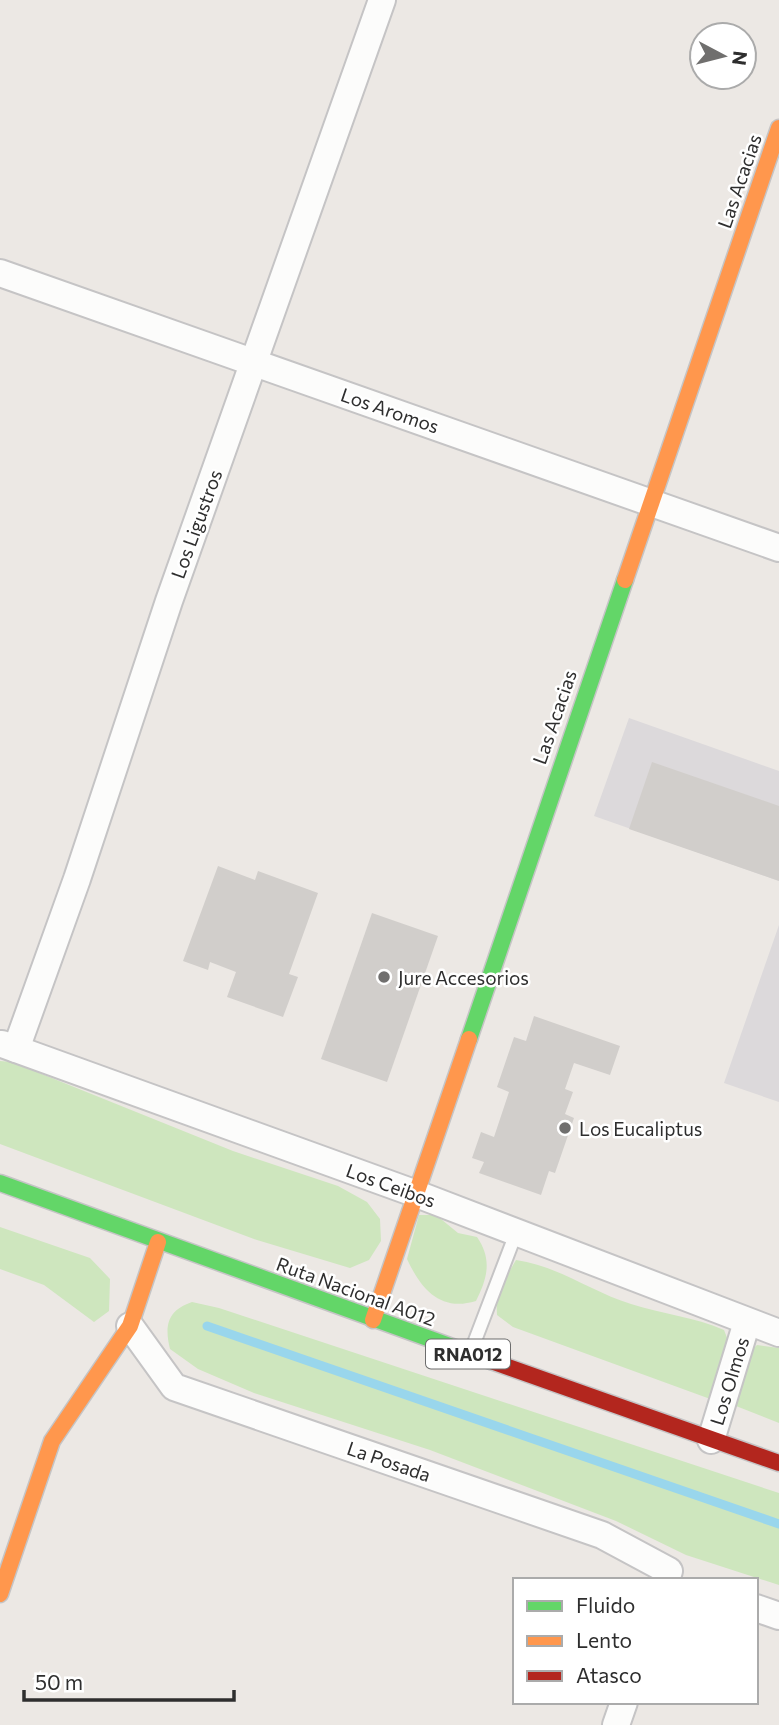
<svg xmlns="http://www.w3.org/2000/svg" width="779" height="1725" font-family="Commissioner,sans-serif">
	<rect width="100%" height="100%" fill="#ece8e4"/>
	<g fill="#dcd9db">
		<path d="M629,718L779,771V881L594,816Z"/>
		<path d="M779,925V1102L724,1083Z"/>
	</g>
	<g fill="#cee6be">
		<path d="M0,1061L12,1062L233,1151L338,1186L367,1202L380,1219L381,1241L369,1260L350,1268L257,1240L0,1144Z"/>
		<path d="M419,1215H436L458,1233L477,1237C492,1259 488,1277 476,1301C440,1312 421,1289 407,1259Z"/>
		<path d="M0,1227L90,1258L110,1279L109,1311L94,1322L44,1285L0,1269Z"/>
		<path d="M516,1260C558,1266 592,1292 631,1304C663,1314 694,1317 724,1330L731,1348L713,1400L513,1327L497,1315L496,1294Z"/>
		<path d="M192,1302L219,1308L779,1493V1585L686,1555L616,1521L430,1450L254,1393L198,1369L170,1349C164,1325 168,1310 192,1302Z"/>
		<path d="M757,1345L779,1348V1423L736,1406C730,1387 743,1357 757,1345Z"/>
	</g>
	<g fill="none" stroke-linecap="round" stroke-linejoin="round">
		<path stroke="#99d6ec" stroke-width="9" d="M207,1326L779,1524"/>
	</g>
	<g fill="#d1cecb">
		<path d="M652,762L779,806V881L629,829Z"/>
		<path d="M218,866L255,880L258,871L318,893L289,974L298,977L283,1017L227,997L236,972L210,962L208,970L183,961Z"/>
		<path d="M372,913L438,936L387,1082L321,1059Z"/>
		<path d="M534,1016L620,1046L610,1075L574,1063L565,1089L573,1092L565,1114L574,1118L555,1173L549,1171L541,1195L479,1173L484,1162L472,1158L481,1132L494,1137L509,1092L497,1087L514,1037L526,1041Z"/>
	</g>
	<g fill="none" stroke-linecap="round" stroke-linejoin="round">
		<defs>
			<path id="lane" d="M471,1351L516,1233"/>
			<g id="street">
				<path d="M0,273L779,548"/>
				<path d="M2,1044L414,1193L779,1333"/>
				<path d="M16,1049L77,879L169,601L382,0"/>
				<path d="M130,1326L174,1387L602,1535L669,1571L666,1580"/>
				<path d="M711,1440L747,1322"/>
				<path d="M756,1608L779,1616"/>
				<path d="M616,1725L624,1702"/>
			</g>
			<g id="fast">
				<path d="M469,1039L625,580"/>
				<path d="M0,1183L491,1361"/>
			</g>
			<g id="slow">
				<path d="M625,580L779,128"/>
				<path d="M373,1320L469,1039"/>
				<path d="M0,1594L52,1441L130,1326L158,1242"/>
			</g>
			<path id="jam" d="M491,1361L779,1463"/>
		</defs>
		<use href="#lane" stroke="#c5c4c5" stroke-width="16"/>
		<use href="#street" stroke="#c5c4c5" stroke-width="30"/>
		<use href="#fast" stroke="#c5c4c5" stroke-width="19"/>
		<use href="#slow" stroke="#c5c4c5" stroke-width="19"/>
		<use href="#jam" stroke="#c5c4c5" stroke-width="19"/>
		<use href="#lane" stroke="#fcfcfb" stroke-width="12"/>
		<use href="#street" stroke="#fcfcfb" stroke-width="26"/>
		<use href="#fast" stroke="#63d668" stroke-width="16"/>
		<use href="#slow" stroke="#ff974d" stroke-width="16"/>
		<use href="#jam" stroke="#b3261e" stroke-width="16"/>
	</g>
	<g fill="#706f6e" stroke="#fff" stroke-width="2.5">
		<circle cx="384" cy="977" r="7"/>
		<circle cx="565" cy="1128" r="7"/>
	</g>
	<g text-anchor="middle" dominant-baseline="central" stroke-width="5" stroke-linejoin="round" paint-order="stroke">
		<rect fill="#fff" stroke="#6d6d6d" stroke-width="2" x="426" y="1339.5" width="84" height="29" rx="5"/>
		<g font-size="18" font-weight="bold" fill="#2e2e2e">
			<text x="468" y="1354">RNA012</text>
		</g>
		<g font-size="19" fill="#2e2e2e" stroke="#fff">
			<text transform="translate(739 181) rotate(-71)">Las Acacias</text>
			<text transform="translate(390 410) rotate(19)">Los Aromos</text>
			<text transform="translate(196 524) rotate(-70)">Los Ligustros</text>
			<text transform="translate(554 717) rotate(-71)">Las Acacias</text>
			<text transform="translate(391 1185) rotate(20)">Los Ceibos</text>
			<text transform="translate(356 1291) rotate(20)">Ruta Nacional A012</text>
			<text transform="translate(729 1381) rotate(-73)">Los Olmos</text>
			<text transform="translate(389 1461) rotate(19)">La Posada</text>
		</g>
		<g font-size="19" fill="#2e2e2e" stroke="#fff" text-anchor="start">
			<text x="398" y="977">Jure Accesorios</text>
			<text x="579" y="1128">Los Eucaliptus</text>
		</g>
	</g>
	<rect x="513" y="1578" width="245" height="126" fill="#ffffff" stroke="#ababab" stroke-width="2"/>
	<rect x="527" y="1601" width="35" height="10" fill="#63d668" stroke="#ababab" stroke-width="2"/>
	<text x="576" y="1613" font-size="21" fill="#2e2e2e">Fluido</text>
	<rect x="527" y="1636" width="35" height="10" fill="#ff974d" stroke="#ababab" stroke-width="2"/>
	<text x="576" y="1648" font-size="21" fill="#2e2e2e">Lento</text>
	<rect x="527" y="1671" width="35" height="10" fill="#b3261e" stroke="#ababab" stroke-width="2"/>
	<text x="576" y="1683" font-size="21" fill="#2e2e2e">Atasco</text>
	<g transform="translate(723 56) rotate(97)"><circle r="33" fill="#ffffff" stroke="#ababab" stroke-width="2"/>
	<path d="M0-5L12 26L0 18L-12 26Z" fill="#706f6e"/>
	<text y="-10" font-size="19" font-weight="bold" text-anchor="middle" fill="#2e2e2e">N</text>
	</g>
	<path d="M24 1690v10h210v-10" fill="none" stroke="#2e2e2e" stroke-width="3.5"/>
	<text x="35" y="1690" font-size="21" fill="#2e2e2e" stroke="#ffffff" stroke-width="5" paint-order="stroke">50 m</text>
</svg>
